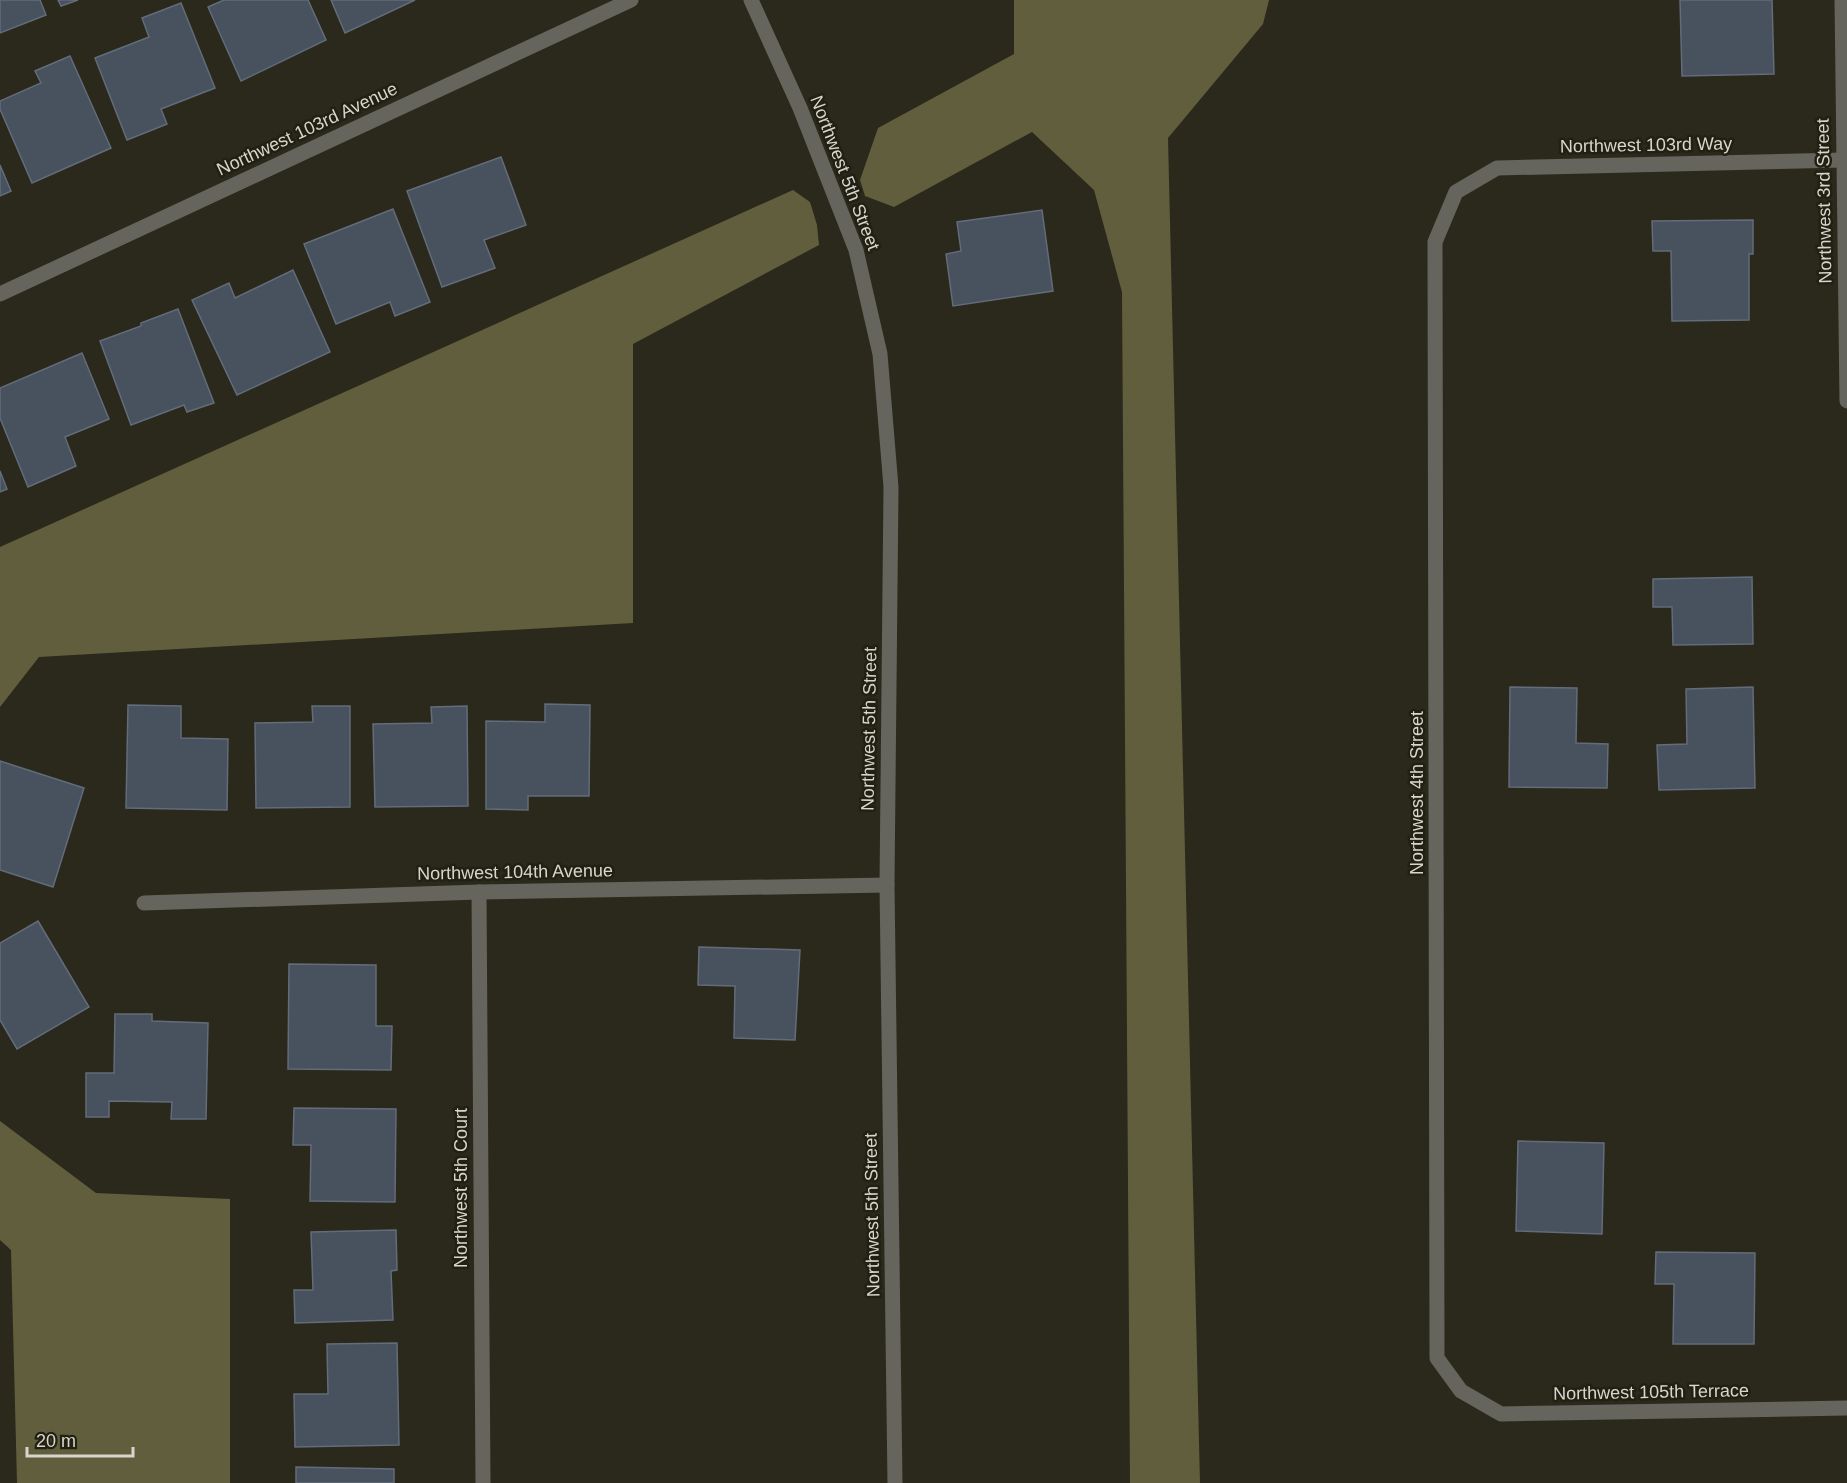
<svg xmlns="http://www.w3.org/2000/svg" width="1847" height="1483" font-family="Helvetica,sans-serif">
	<rect width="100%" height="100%" fill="#2a291b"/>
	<g fill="#615e3d">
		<path d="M1014,0H1269L1263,24L1168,138L1200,1483H1130L1122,292L1094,190L1032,132L894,207L865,196L860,180L878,128L1014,54Z"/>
		<path d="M793,190L810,202L817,225L819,245L633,344V623L39,657L0,707V547Z"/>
		<path d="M0,1121L96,1193L230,1199V1483H17L11,1250L0,1240Z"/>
	</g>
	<g fill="#48515e" stroke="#626c7a" stroke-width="1.5">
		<path d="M0,0H40L46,15L0,33Z"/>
		<path d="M58,0H78L61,6Z"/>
		<path d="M224,0H308L326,40L241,81L208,7Z"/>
		<path d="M331,0H415L345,33Z"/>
		<path d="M1680,0H1772L1774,74L1682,76Z"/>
		<path d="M181,3L215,88L161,109L167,124L127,140L95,58L149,37L142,18Z"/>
		<path d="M70,56L111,148L32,183L0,109V101L41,83L35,71Z"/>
		<path d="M501,157L526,225L484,240L495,268L442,287L407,191Z"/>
		<path d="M0,165L11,191L0,196Z"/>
		<path d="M393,209L430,302L395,316L390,302L336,324L304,244Z"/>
		<path d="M1042,210L1053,291L953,306L946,254L961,251L957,222Z"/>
		<path d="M1753,220V254H1749V320L1672,321L1671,251H1653L1652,221Z"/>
		<path d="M293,270L330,352L237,395L192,300L229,283L235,298Z"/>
		<path d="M178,309L214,403L187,412L184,405L131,425L100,341L141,326V323Z"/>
		<path d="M82,353L109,419L65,437L76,466L28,487L0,418V388Z"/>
		<path d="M0,471L7,489L0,492Z"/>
		<path d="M1752,577L1753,644L1673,645L1672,607H1653V579Z"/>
		<path d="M1510,687L1577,688L1576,743L1608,744L1607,788L1509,787Z"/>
		<path d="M1753,687L1755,788L1659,790L1657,745L1687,744L1686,689Z"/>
		<path d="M545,704L590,705L589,796H528V810L486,809V721L545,722Z"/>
		<path d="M128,705L181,706V738L228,739L227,810L126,808Z"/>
		<path d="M312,706H350V807L256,808L255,723L313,722Z"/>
		<path d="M467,706L468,806L375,807L373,724L432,723L431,707Z"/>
		<path d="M0,761L84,788L53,887L0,870Z"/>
		<path d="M38,921L89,1007L17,1049L0,1020V943Z"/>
		<path d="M699,947L800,950L795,1040L734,1038L735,986L698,985Z"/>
		<path d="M289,964L376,965V1026H392L391,1070L288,1069Z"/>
		<path d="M115,1014H152V1021L208,1023L206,1119H171L172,1102L109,1101V1117H86V1073H114Z"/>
		<path d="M294,1108L396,1109L395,1202L310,1201L311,1145H293Z"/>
		<path d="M1518,1141L1604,1143L1602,1234L1516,1231Z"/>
		<path d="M396,1230L397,1270L391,1271L393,1320L295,1323L294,1290H313L311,1232Z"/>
		<path d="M1656,1252L1755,1253L1754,1344H1673L1674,1284H1655Z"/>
		<path d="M397,1343L399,1445L295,1447L294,1394H328L327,1344Z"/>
		<path d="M296,1467L394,1469V1483H296Z"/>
	</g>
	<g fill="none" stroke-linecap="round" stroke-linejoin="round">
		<g stroke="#65655d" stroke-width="15">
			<path d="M751,0L800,108L856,250L880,354L891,487L887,885L895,1483"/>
			<path d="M1842,0L1847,401"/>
			<path d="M1843,160L1497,168L1456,192L1435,242L1437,1358L1461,1391L1501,1414L1847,1408"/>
			<path d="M0,294L631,0"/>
			<path d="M479,892L483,1483"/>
			<path d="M144,903L479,892L887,885"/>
		</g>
	</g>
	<g text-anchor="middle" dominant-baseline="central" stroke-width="5" stroke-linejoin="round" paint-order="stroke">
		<g font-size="18" fill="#d7d6cd" stroke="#212012">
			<text transform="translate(307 129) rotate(-25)">Northwest 103rd Avenue</text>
			<text transform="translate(1646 145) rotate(-1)">Northwest 103rd Way</text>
			<text transform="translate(845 173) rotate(69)">Northwest 5th Street</text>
			<text transform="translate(1824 201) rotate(-91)">Northwest 3rd Street</text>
			<text transform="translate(869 729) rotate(-89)">Northwest 5th Street</text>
			<text transform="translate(1417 793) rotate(-90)">Northwest 4th Street</text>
			<text transform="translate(515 872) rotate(-1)">Northwest 104th Avenue</text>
			<text transform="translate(461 1188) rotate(-90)">Northwest 5th Court</text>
			<text transform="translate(872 1215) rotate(-91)">Northwest 5th Street</text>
			<text transform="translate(1651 1392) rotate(-1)">Northwest 105th Terrace</text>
		</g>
	</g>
	<path d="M27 1447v9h106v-9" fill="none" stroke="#d7d6cd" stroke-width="3"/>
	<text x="36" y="1447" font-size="18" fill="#d7d6cd" stroke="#212012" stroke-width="4.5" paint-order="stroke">20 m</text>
</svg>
